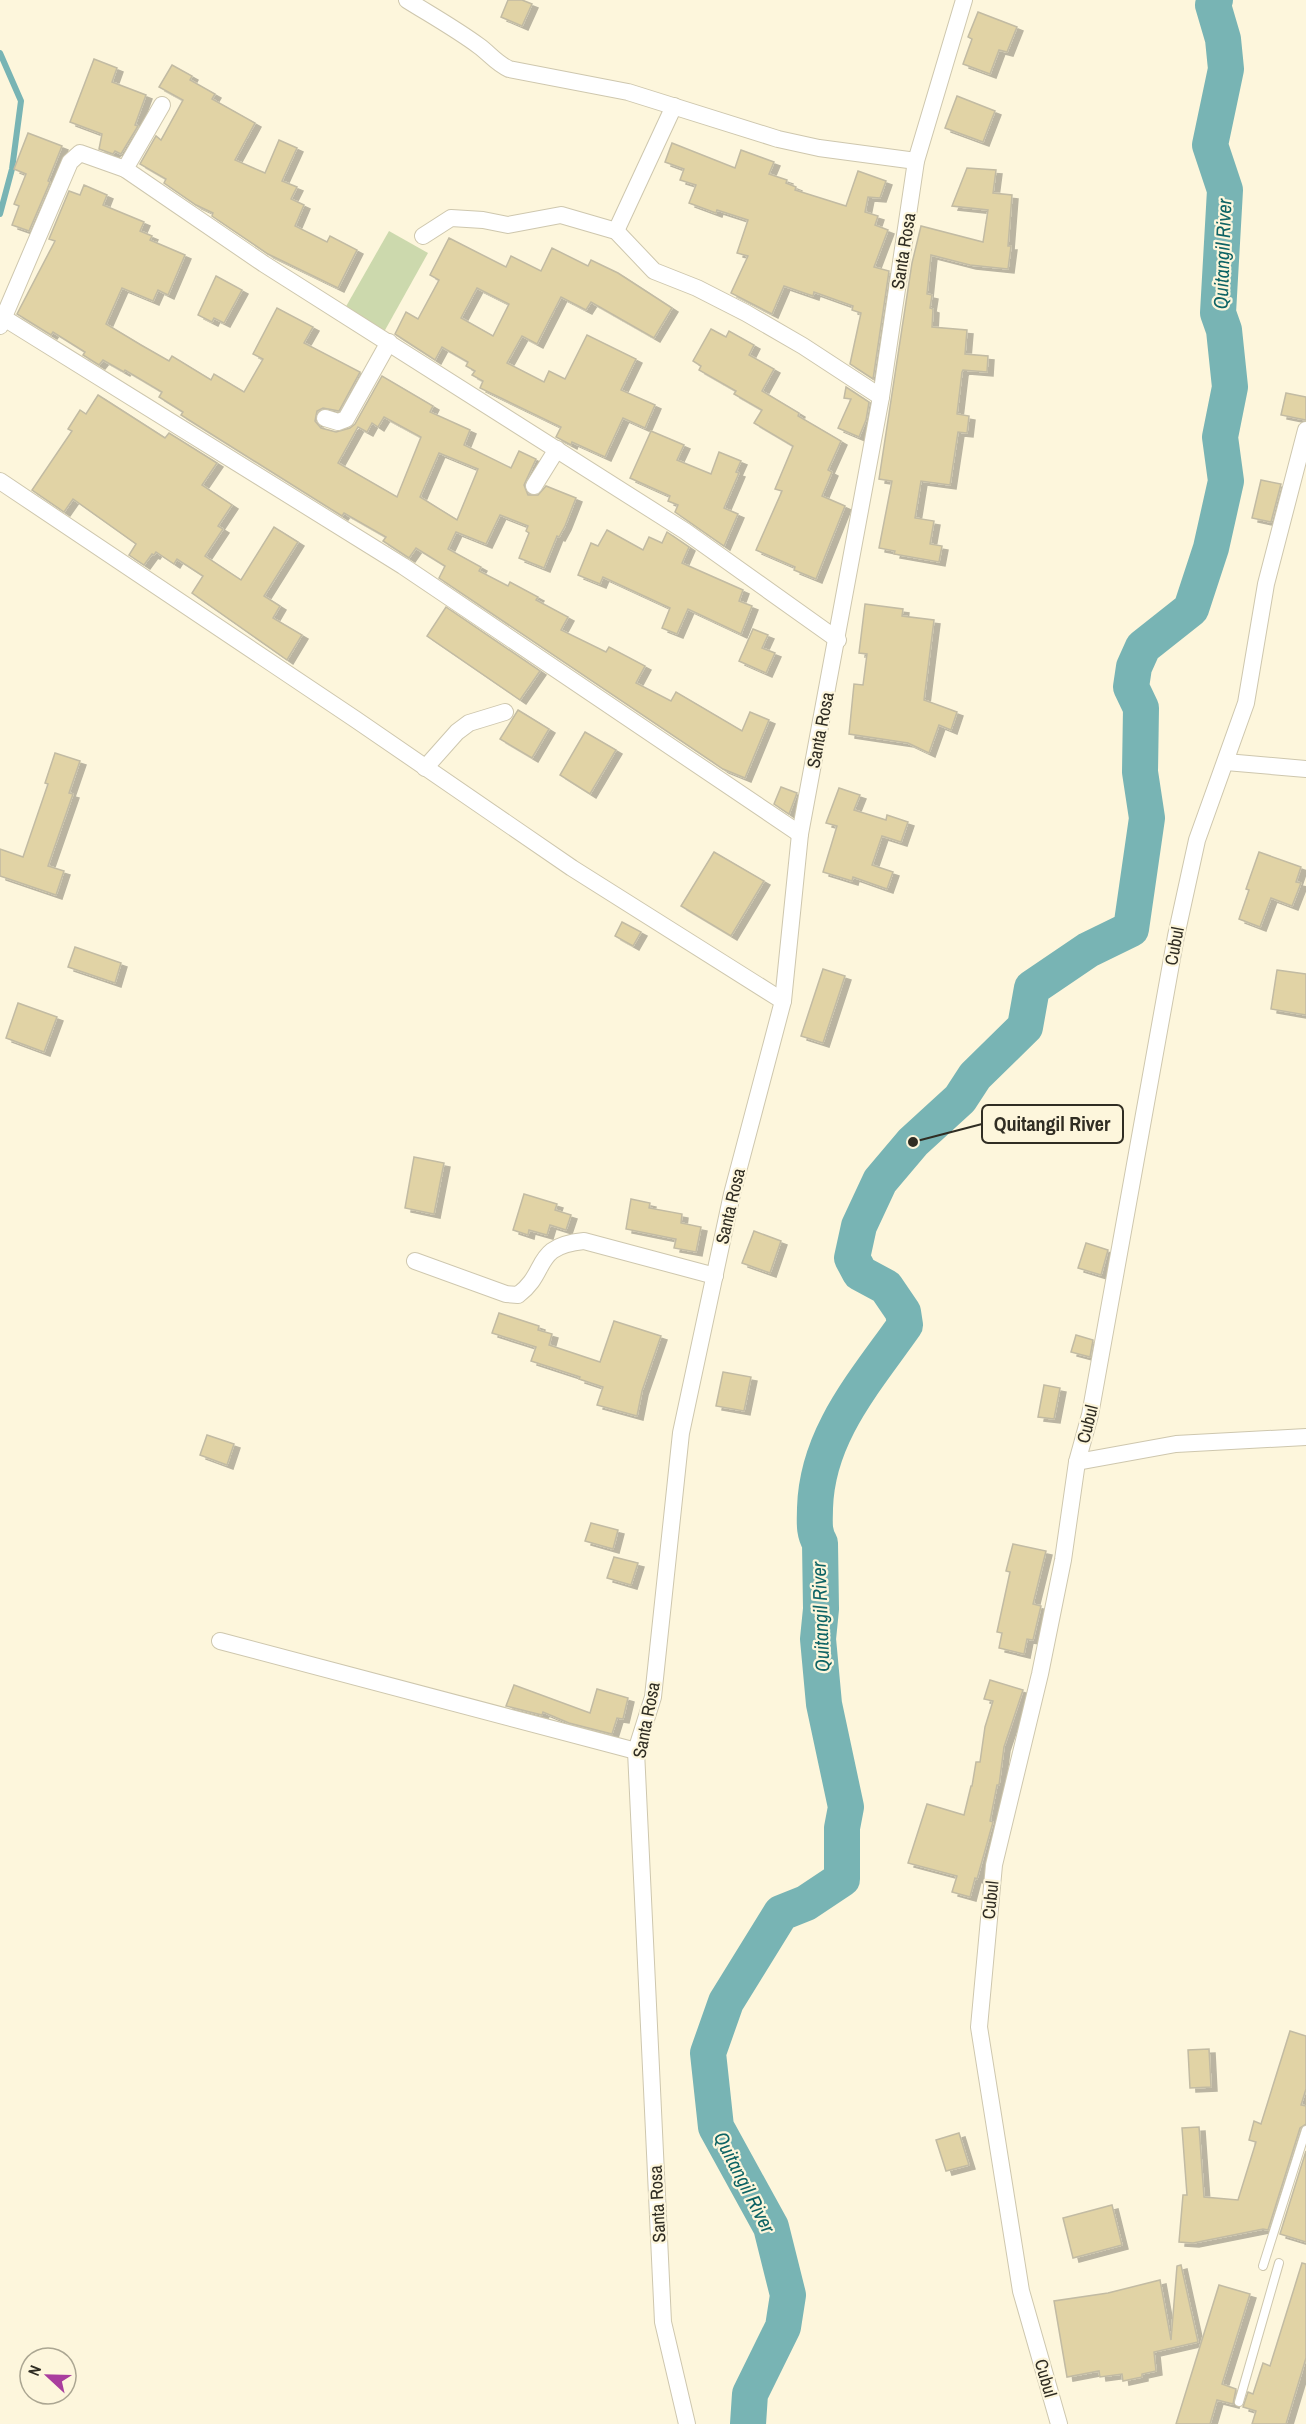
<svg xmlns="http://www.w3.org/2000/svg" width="1306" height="2424" font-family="'Archivo Narrow',sans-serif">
	<defs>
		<filter id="shadow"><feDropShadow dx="6" dy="4" stdDeviation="0" flood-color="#0004"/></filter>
	</defs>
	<rect width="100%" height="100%" fill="#fdf6dc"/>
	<path fill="#ccd9ad" d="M389,231L428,253L384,332L344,310Z"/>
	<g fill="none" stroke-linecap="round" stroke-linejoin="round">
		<path stroke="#78b4b4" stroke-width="6" d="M0,53L21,101L12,169L0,214"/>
		<path stroke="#78b4b4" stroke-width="36" d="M748,2424L750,2394L783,2327L788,2295L771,2227L716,2127L708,2053L726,2002L781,1913L806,1903L842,1879V1828L846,1807L824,1704L818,1639L821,1609L820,1543C813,1531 815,1521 815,1508C817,1435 865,1382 905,1325L903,1312L886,1287L860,1273L852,1258L859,1226L880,1181L913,1142L960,1099L975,1076L1025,1027L1032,988L1088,950L1131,929L1147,818L1140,772L1141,708L1131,687L1134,667L1143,647L1191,609L1211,548L1226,481L1220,437L1230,387L1224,330L1218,313L1225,190L1210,145L1226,69L1223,39L1213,5L1215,0"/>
	</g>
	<g fill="#e1d3a5" stroke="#c2bba3" stroke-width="1.5" fill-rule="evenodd" filter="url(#shadow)">
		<path d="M508,0H522L532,4L522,26L501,17Z"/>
		<path d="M978,12L1017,27L1007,52L999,50L990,74L963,64L972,39L968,37Z"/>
		<path d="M94,59L117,68L112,82L146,95L135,125L138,126L121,154L115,151L113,154L99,149L102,134L70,122Z"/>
		<path d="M172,65L192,76L190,80L215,94L212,99L255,123L235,160L265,173L279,140L297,148L282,181L297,187L291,199L304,205L295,226L327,242L330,236L357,250L338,288L268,254L212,216L213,213L196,205L164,183L166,179L140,164L156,136L161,140L183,100L159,87Z"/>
		<path d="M957,96L995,111L983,142L945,128Z"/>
		<path d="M28,133L62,146L48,181L50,182L29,231L12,225L19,206L14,204L26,174L14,169Z"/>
		<path d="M672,143L735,168L741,150L774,162L769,174L787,180L786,183L796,187L795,190L846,206L858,171L886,181L880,198L868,197L865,212L878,216L875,225L888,230L874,267L889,271L873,379L850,364L861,313L852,310L853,306L814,292L813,296L784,286L772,314L731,293L748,256L737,253L748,220L717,210L716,213L689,203L696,185L680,180L684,169L665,162Z"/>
		<path d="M967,168L996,170L993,193L1012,195L1008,246H1011L1008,269L970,265L931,255L927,294L932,295L930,308L933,309L932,327L967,330L965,354L988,356L987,372L963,370L962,372L957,414L969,416L967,433L958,432L950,485L921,481L915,518L934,521L930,544L942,546L939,562L894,554L895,551L879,548L892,481L879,479L912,263L921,226L983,242L988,210L952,206Z"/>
		<path d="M84,185L107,195L103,205L144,222L140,231L152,236L150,240L185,255L168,295L158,290L153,301L122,288L106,324L141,345L169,361L172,356L211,380L214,374L244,392L263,359L253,354L277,308L313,327L304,343L360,372L339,411L323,408L317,411L315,421L321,428L336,432L350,428L355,424L382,376L433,406L430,412L470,430L464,445L511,468L519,451L536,459L524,485L528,495H538L546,486L576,498L565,526L559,537L557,536L544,568L519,558L529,533L526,531L528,526L500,515L486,544L456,532L448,549L481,567L479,571L508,586L510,582L538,597L536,600L568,617L561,630L606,652L609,647L645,666L636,683L671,701L676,692L742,731L750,712L769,720L745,778L723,769L439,578L445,566L416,548L409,558L383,541L386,537L344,513L342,516L181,415L183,412L159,397L162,392L125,370L124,372L103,360L99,365L83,355L85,352L53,332L51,335L17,314L55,241L49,239L69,191L80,195ZM384,417L421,437L397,497L338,463L358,427L367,432L372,423L378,427ZM439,453L478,469L457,520L420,497Z"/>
		<path d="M449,238L506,267L511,256L541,271L552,248L588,266L591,260L618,273L672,308L654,338L591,302L586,310L561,297L537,344L522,336L507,363L544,382L549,371L565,379L587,335L636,359L621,390L655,405L645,428L623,418L605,457L572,442L571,445L556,437L561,427L480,388L483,381L472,375L475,371L466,366L468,362L442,347L435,360L398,336L395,334L406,312L418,319L439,280L430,275ZM477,288L509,304L493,336L461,318Z"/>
		<path d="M216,276L242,290L224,323L214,318L212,322L198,315Z"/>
		<path d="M711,329L726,337L729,331L754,345L749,355L774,369L762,391L799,413L798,416L841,441L828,470L832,472L822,496L845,506L816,579L794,570L795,567L756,550L782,491L775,489L793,446L754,423L762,410L734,394L736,391L699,370L701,366L693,361Z"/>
		<path d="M846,387L869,402L866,420L859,437L838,428L851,399L844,398Z"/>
		<path d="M1286,393L1306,397V420L1281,415Z"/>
		<path d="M98,395L165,438L169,433L217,463L202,485L232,505L218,526L223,529L205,556L241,580L274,527L298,542L264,596L280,606L273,618L302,635L287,660L192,593L203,576L177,559L174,564L156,552L154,555L152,554L144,565L129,555L136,544L73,499L64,512L32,490L72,431L68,429L80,410L86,414Z"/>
		<path d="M651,431L684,445L677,460L711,474L719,452L741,461L736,472L739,473L724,508L738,514L724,546L675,512L678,505L668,501L670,496L630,478Z"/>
		<path d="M1261,480L1281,484L1271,522L1252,518Z"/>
		<path d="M607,530L643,550L649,537L662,543L667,532L689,547L682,563L743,590L739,601L752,606L741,634L688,609L677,634L662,628L670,608L603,577L600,584L578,575L591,543L598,546Z"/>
		<path d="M865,604L903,609L902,616L934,620L924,700L957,712L951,730L939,725L929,753L908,743L849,734L854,684L863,685L867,654L859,653Z"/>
		<path d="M446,607L540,671L520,700L427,636Z"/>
		<path d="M753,629L768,635L762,648L775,653L766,673L739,661Z"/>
		<path d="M518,710L549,729L532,758L500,739Z"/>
		<path d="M585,732L616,750L590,794L560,775Z"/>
		<path d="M55,753L80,761L69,793L73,794L48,866L64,871L56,895L0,876V849L23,857L48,784L45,783Z"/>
		<path d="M781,787L797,793L789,814L774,804Z"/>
		<path d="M839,788L860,795L854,810L886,820L887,815L908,822L901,842L882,836L872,865L893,872L887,889L853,877L852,881L823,872L837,826L826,823Z"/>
		<path d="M714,852L764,881L731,936L681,906Z"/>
		<path d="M1259,852L1301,867L1296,882L1301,883L1292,906L1271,898L1260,927L1239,919L1249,890L1246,889Z"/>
		<path d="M622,922L641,932L633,946L615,936Z"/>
		<path d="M75,947L121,963L115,983L68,967Z"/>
		<path d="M823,969L845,976L823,1043L801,1036Z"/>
		<path d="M1277,970L1306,974V1015L1271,1009Z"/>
		<path d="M18,1003L57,1017L44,1052L6,1038Z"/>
		<path d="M414,1157L444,1163L434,1214L405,1208Z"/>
		<path d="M524,1194L557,1204L555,1210L571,1215L566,1230L550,1225L547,1235L529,1230L528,1235L513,1230Z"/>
		<path d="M631,1199L650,1203L649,1208L682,1214L681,1223L701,1227L696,1252L674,1248L676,1239L626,1229Z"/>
		<path d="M754,1231L781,1241L770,1273L742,1263Z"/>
		<path d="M1086,1243L1108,1250L1101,1275L1078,1268Z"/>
		<path d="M499,1313L539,1326L538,1330L552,1334L549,1345L600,1362L614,1321L661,1336L642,1391L637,1416L597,1405L603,1387L579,1379L580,1377L531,1361L536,1347L492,1333Z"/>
		<path d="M1076,1335L1093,1340L1090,1357L1071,1352Z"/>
		<path d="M723,1372L751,1377L744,1411L716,1406Z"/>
		<path d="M1044,1385L1060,1388L1054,1419L1038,1417Z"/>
		<path d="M207,1435L234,1444L227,1465L200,1455Z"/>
		<path d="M591,1523L618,1530L613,1549L585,1541Z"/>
		<path d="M1013,1544L1046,1551L1033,1604L1041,1606L1033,1640L1027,1639L1024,1654L999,1648L1002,1633L997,1632L1010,1572L1006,1571Z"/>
		<path d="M614,1557L638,1563L631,1585L607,1578Z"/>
		<path d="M990,1680L1023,1690L1004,1747L999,1785H997L990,1821L993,1822L977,1879L975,1878L970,1897L952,1892L957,1876L908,1863L927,1804L964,1815L971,1786H972L976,1762H980L985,1727L993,1701L984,1699Z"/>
		<path d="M514,1685L590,1713L597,1689L628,1698L623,1719L617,1718L612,1734L569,1723L543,1712L542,1715L506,1706Z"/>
		<path d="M1290,2031L1306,2036V2089L1301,2105L1306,2106V2124L1300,2128L1268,2230L1263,2229L1193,2243L1179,2242L1183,2195H1187L1182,2128L1199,2127L1204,2197L1238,2200L1256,2142L1249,2140L1254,2121L1261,2124Z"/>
		<path d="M1209,2049L1211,2087L1190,2088L1188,2050Z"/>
		<path d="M959,2133L969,2165L946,2171L936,2140Z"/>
		<path d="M1306,2151V2242L1280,2234Z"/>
		<path d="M1112,2205L1122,2245L1073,2258L1063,2218Z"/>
		<path d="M1302,2263L1306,2264V2358L1286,2424H1252L1256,2411L1243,2407L1248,2392L1253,2394L1263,2363L1270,2366Z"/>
		<path d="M1181,2265L1198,2342L1154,2352L1156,2371L1142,2374V2377L1123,2381L1122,2374L1100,2377L1099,2371L1067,2377L1054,2301L1108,2293L1160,2280L1171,2340L1177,2266Z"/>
		<path d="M1219,2285L1250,2294L1222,2384L1236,2389L1233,2404L1217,2400L1210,2424H1176Z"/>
	</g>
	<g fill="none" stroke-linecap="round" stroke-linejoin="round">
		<defs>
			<g id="lane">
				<path d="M1263,2266L1306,2130"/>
				<path d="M1239,2402L1279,2263"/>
			</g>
			<g id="street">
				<path d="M407,0C431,15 456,29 479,46C490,54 496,63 509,69L628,92L778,139L819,148L916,161"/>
				<path d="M125,169L162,105"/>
				<path d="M616,231L674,106"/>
				<path d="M423,236L451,218L483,220L508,225L561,215L616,231L654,271L697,288L746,313L803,346L881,397"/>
				<path d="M4,318L403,566L800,834"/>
				<path d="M0,326L70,162L80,153L125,169L264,264L685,531L838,640"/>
				<path d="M325,418L338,422L346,419L389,342"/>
				<path d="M0,481L355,719L572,868L783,1001"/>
				<path d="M534,486L557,449"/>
				<path d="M1226,762L1306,769"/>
				<path d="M425,768L457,732L469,723L505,712"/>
				<path d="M415,1261L506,1294L518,1295C549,1272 532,1246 584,1241L715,1276"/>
				<path d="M1077,1462L1176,1444L1306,1437"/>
				<path d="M220,1641L636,1751"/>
				<path d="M687,2424L663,2322L636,1751L653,1697L681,1433L732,1194L783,1001L800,834L881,397L916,161L964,0"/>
				<path d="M1059,2424L1021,2291L979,2027L994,1865L1040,1674L1063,1560L1077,1462L1090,1415L1176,936L1197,840L1246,703L1266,584L1306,430"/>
			</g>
		</defs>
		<use href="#lane" stroke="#cec7ae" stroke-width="10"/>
		<use href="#street" stroke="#cec7ae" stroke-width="18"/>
		<use href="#lane" stroke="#fff" stroke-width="8"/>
		<use href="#street" stroke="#fff" stroke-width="16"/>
	</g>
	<g text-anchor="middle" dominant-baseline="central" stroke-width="4.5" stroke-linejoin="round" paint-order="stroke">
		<g font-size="18" fill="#302d23" stroke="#fdf6dc">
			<text transform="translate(903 251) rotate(-81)">Santa Rosa</text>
			<text transform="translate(820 730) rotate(-79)">Santa Rosa</text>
			<text transform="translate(1174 946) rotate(-79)">Cubul</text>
			<text transform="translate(730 1206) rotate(-77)">Santa Rosa</text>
			<text transform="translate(1087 1424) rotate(-76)">Cubul</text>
			<text transform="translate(646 1720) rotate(-79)">Santa Rosa</text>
			<text transform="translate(990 1900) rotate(-84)">Cubul</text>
			<text transform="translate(657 2204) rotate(-93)">Santa Rosa</text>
			<text transform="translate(1046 2378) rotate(74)">Cubul</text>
		</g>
		<g font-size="20" font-style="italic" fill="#0d6364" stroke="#fdf6dc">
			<text transform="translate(1222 254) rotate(-88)">Quitangil River</text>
			<text transform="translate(820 1617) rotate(-92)">Quitangil River</text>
			<text transform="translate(745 2182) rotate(63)">Quitangil River</text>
		</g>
	</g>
	<path fill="none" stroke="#302d23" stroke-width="2" d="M913 1142L982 1124"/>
	<circle fill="#302d23" stroke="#fdf6dc" stroke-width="2" cx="913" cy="1142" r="6"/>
	<rect fill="#fdf6dc" stroke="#302d23" stroke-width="2" x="982" y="1105" width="141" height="38" rx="6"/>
	<g font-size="20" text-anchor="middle" font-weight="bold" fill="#302d23">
		<text x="1052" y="1131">Quitangil River</text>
	</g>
	<g transform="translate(48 2376) rotate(292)"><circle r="28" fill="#fdf6dc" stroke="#aba692" stroke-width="1.5"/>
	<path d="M0-4.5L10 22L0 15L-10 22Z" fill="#a93e9e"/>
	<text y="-9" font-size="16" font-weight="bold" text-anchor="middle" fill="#302d23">N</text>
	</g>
</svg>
